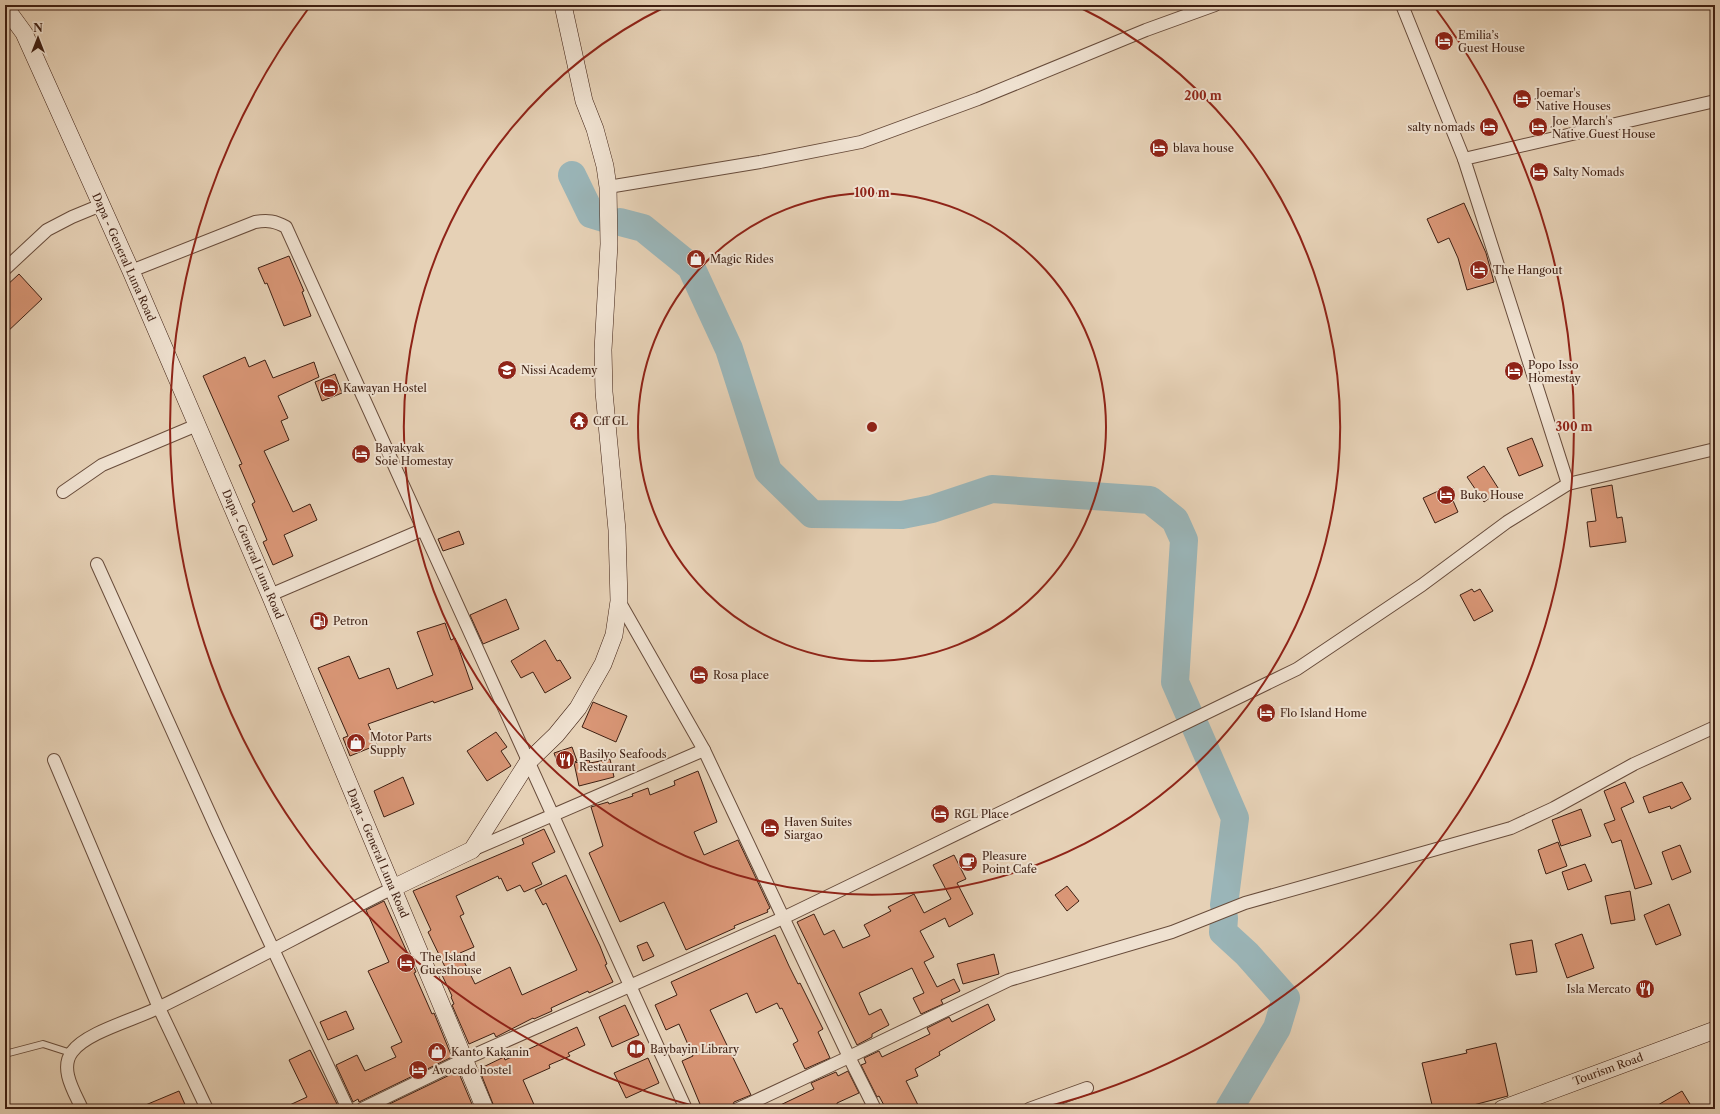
<svg xmlns="http://www.w3.org/2000/svg" width="1720" height="1114" font-family="'Libre Caslon Text',serif">
	<rect width="100%" height="100%" fill="#e6d1b6"/>
	<filter id="stains"><feTurbulence type="fractalNoise" baseFrequency=".005" numOctaves="4"/><feColorMatrix values="0 0 0 0 .2 0 0 0 0 .09 0 0 0 0 .02 0 0 0 .5 -.17"/></filter>
	<radialGradient id="worn" r=".72"><stop offset=".6" stop-color="#630" stop-opacity="0"/><stop offset="1" stop-color="#630" stop-opacity=".3"/></radialGradient>
	<g fill="none" stroke-linecap="round" stroke-linejoin="round">
		<g stroke="#9ab5b8" stroke-width="28">
			<path d="M572,175L591,214L604,218"/>
			<path d="M620,222L643,228L691,267L729,349L768,471L812,514L902,515L932,509L992,489L1150,500L1175,520L1184,540L1175,682L1189,714"/>
			<path d="M1196,728L1235,818L1224,905"/>
			<path d="M1224,918L1223,932L1247,954L1286,998L1277,1028L1229,1109"/>
		</g>
	</g>
	<g fill="#d99676" stroke="#3e1f12">
		<path d="M1464,203L1486,253L1494,282L1467,290L1458,258L1449,238L1438,243L1427,219Z"/>
		<path d="M289,256L304,291L302,292L311,316L284,326L267,283L265,284L258,268Z"/>
		<path d="M19,274L42,299L5,334V287Z"/>
		<path d="M245,357L249,367L265,360L273,378L314,362L319,377L278,396L288,418L281,421L289,440L264,451L293,512L310,504L317,520L284,535L293,556L273,565L263,542L267,540L252,504L255,502L239,465L242,464L203,376Z"/>
		<path d="M335,374L342,393L322,401L315,382Z"/>
		<path d="M1532,438L1543,466L1519,476L1507,448Z"/>
		<path d="M1484,466L1500,491L1484,502L1467,477Z"/>
		<path d="M1612,485L1617,518L1622,517L1626,542L1590,547L1587,522L1596,521L1591,489Z"/>
		<path d="M1447,487L1458,512L1435,523L1423,498Z"/>
		<path d="M459,531L464,544L443,551L438,539Z"/>
		<path d="M1472,589L1474,592L1480,589L1493,611L1474,621L1460,595Z"/>
		<path d="M506,599L519,629L483,644L470,615Z"/>
		<path d="M445,623L451,640L455,638L473,689L434,703L433,701L368,724L377,745L350,756L343,738L348,736L318,668L349,656L359,679L389,668L397,689L433,675L417,632Z"/>
		<path d="M545,640L557,661L560,660L571,678L545,693L533,672L521,678L511,661Z"/>
		<path d="M593,702L627,716L616,742L582,727Z"/>
		<path d="M496,732L507,747L501,751L511,766L487,781L467,751Z"/>
		<path d="M572,747L577,761L559,767L554,753Z"/>
		<path d="M610,759L614,777L579,786L574,763L589,760L590,763Z"/>
		<path d="M698,771L717,822L694,832L704,855L738,840L770,908L767,910L768,912L734,926L735,928L686,950L664,902L620,922L589,853L603,846L591,807L608,802L609,804L633,796L632,794L648,788L650,795L675,785L674,781Z"/>
		<path d="M403,777L414,804L384,817L374,791Z"/>
		<path d="M1625,782L1634,802L1621,808L1652,884L1635,889L1621,840L1612,843L1604,824L1615,820L1604,791Z"/>
		<path d="M1682,782L1691,799L1671,809L1670,806L1649,813L1643,797Z"/>
		<path d="M1581,809L1591,836L1561,846L1552,820Z"/>
		<path d="M544,829L555,852L532,863L542,884L524,892L520,885L507,891L501,878L499,879L498,876L456,896L464,914L460,916L474,947L460,953L475,984L510,967L522,995L577,970L546,903L543,905L535,890L566,875L600,946L607,964L605,965L613,982L589,993L588,991L551,1008L552,1011L534,1019L533,1018L496,1037L494,1033L469,1044L452,1005L454,1004L451,997L452,996L441,973L447,971L428,932L431,930L413,891L524,844L522,839Z"/>
		<path d="M1558,842L1567,866L1546,874L1538,850Z"/>
		<path d="M1680,845L1691,872L1672,880L1662,852Z"/>
		<path d="M954,855L966,879L957,883L973,914L949,927L945,918L920,931L934,957L924,962L937,987L954,979L960,991L941,1000L943,1004L921,1014L913,998L924,993L912,968L859,993L869,1015L881,1009L889,1025L872,1034V1037L857,1045L797,922L814,914L824,935L834,930L843,948L870,936L864,925L891,911L888,907L914,894L924,913L951,899L933,865Z"/>
		<path d="M1585,864L1592,881L1568,890L1562,872Z"/>
		<path d="M1067,886L1079,901L1067,911L1055,895Z"/>
		<path d="M1630,891L1635,920L1611,924L1605,896Z"/>
		<path d="M384,901L416,972L414,973L432,1014L434,1013L452,1057L359,1102L358,1099L353,1102L336,1065L357,1055L365,1071L396,1057L391,1047L402,1042L368,971L389,962L366,910Z"/>
		<path d="M1669,904L1681,935L1656,945L1644,915Z"/>
		<path d="M1582,934L1594,968L1567,978L1555,944Z"/>
		<path d="M775,935L789,966L798,984L800,983L823,1029L818,1032L830,1058L805,1069L793,1044L798,1041L782,1008L780,1009L777,1003L756,1013L747,993L710,1010L751,1095L734,1102L731,1109H702L682,1061L693,1056L679,1024L666,1030L655,1005L677,995L671,982Z"/>
		<path d="M1532,940L1537,972L1516,975L1510,944Z"/>
		<path d="M647,942L654,956L643,961L637,946Z"/>
		<path d="M994,954L999,974L963,984L957,964Z"/>
		<path d="M988,1004L995,1020L939,1052L940,1055L915,1069L918,1076L906,1081L920,1109H886L879,1096L877,1097L861,1065L866,1063L864,1058L879,1051L882,1057L930,1034L927,1028L949,1017L952,1022Z"/>
		<path d="M625,1005L639,1035L612,1047L599,1017Z"/>
		<path d="M346,1011L354,1029L328,1040L320,1022Z"/>
		<path d="M577,1027L585,1045L568,1053L570,1056L549,1065L550,1068L523,1080L536,1109H495L479,1069L504,1057L505,1060Z"/>
		<path d="M1496,1043L1508,1096L1458,1109H1433L1422,1063L1467,1053L1466,1050Z"/>
		<path d="M310,1050L339,1108L281,1109L307,1097L289,1060Z"/>
		<path d="M648,1058L659,1083L626,1098L614,1073Z"/>
		<path d="M458,1071L474,1109H379Z"/>
		<path d="M848,1071L859,1093L837,1103V1105L827,1109H772L814,1089L811,1083L836,1072L838,1076Z"/>
		<path d="M179,1091L187,1109H136Z"/>
		<path d="M1682,1091L1693,1109H1651Z"/>
	</g>
	<g fill="none" stroke-linecap="round" stroke-linejoin="round">
		<defs>
			<path id="lane" d="M5,1054L43,1044L71,1053"/>
			<g id="street">
				<path d="M1402,5L1464,159"/>
				<path d="M608,187L760,162L861,142L978,99L1146,30L1215,5"/>
				<path d="M5,269L47,230L72,217L101,205"/>
				<path d="M131,271L255,222C268,220 275,221 286,227L686,1109"/>
				<path d="M1568,484L1464,159L1715,101"/>
				<path d="M63,492L102,465L197,425"/>
				<path d="M97,564L218,832L348,1109"/>
				<path d="M270,595L422,530"/>
				<path d="M619,601L704,750L849,1057L1009,980L1172,932L1245,903L1511,828L1554,808L1634,764L1715,727"/>
				<path d="M54,760L159,1008L207,1109"/>
				<path d="M472,850L704,750"/>
				<path d="M82,1109C75,1093 59,1069 72,1052C86,1032 137,1019 160,1007C238,969 315,927 393,888"/>
				<path d="M362,1109L463,1060L783,918L1297,669L1422,585L1507,522L1568,484L1715,449"/>
				<path d="M738,1109L849,1057L875,1109"/>
				<path d="M1029,1109L1087,1088"/>
			</g>
			<g id="secondary">
				<path d="M5,7L24,33L131,271L270,595L485,1109"/>
				<path d="M393,888L472,850L528,762L556,735L578,708L603,664L614,635L619,601L617,530L604,392L603,350L609,244L608,187L605,166L595,129L584,101L563,5"/>
				<path d="M1502,1109L1715,1030"/>
			</g>
		</defs>
		<use href="#lane" stroke="#684c3b" stroke-width="8"/>
		<use href="#street" stroke="#684c3b" stroke-width="14"/>
		<use href="#secondary" stroke="#3e1f12" stroke-width="18"/>
		<use href="#lane" stroke="#efe1d0" stroke-width="6"/>
		<use href="#street" stroke="#efe1d0" stroke-width="12"/>
		<use href="#secondary" stroke="#efe1d0" stroke-width="17"/>
	</g>
	<g fill="none" stroke="#8f2418" stroke-width="2">
		<circle cx="872" cy="427" r="234"/>
		<path d="M1077 6A468 468 0 1 1 667 6"/>
		<path d="M702 1108A702 702 0 0 1 308 9M1436 9A702 702 0 0 1 1042 1108"/>
	</g>
	<defs>
		<symbol id="hotel-disc" viewBox="-11 -11 22 22"><circle r="9.5" fill="#8f2418" stroke="#efe1d0"/><path d="M-6-4.5h1.5V1H6V5H4.5V3h-9V5H-6ZM-4 0a1.8 1.8 0 1 1 3.6 0ZM.5 0V-2.5h3Q6-2.5 6 0Z" fill="#fff"/></symbol>
		<symbol id="shop-disc" viewBox="-11 -11 22 22"><circle r="9.5" fill="#8f2418" stroke="#efe1d0"/><path d="M-5-2.5h2.3a2.7 3.5 0 0 1 5.4 0H5L5.5 6h-11ZM-1.5-2.5h3a1.5 2.3 0 0 0-3 0Z" fill="#fff"/></symbol>
		<symbol id="school-disc" viewBox="-11 -11 22 22"><circle r="9.5" fill="#8f2418" stroke="#efe1d0"/><path d="M0-5L7-2L0 1L-7-2ZM-4 1L0 2.5L4 1V4Q0 6-4 4Z" fill="#fff"/></symbol>
		<symbol id="temple-disc" viewBox="-11 -11 22 22"><circle r="9.5" fill="#8f2418" stroke="#efe1d0"/><path d="M0-6L5-2H3V0L6.5 2.5H4V6H1.5V3h-3V6H-4V2.5H-6.5L-3 0V-2H-5Z" fill="#fff"/></symbol>
		<symbol id="fuel-disc" viewBox="-11 -11 22 22"><circle r="9.5" fill="#8f2418" stroke="#efe1d0"/><path d="M-5.5-6h7V0h2V4h1.3V-2.5L3-4.5l.8-.8L6-3V5H2.5V1h-1V6h-7ZM-4.2-4.7v3.2H.2V-4.7Z" fill="#fff"/></symbol>
		<symbol id="restaurant-disc" viewBox="-11 -11 22 22"><circle r="9.5" fill="#8f2418" stroke="#efe1d0"/><path d="M-5-6h1v4h1v-4h1v4h1v-4h1v5L-1.5 .5V6h-2V.5L-5-1ZM5-6V6H3V1.5H1.5Q1.5-4 5-6Z" fill="#fff"/></symbol>
		<symbol id="cafe-disc" viewBox="-11 -11 22 22"><circle r="9.5" fill="#8f2418" stroke="#efe1d0"/><path d="M-5.5-4.5H6V0H3Q3 3.5 0 3.5H-2.5Q-5.5 3.5-5.5 0ZM3-3.2v2h1.7v-2ZM-6 4.5H4V6H-6Z" fill="#fff"/></symbol>
		<symbol id="library-disc" viewBox="-11 -11 22 22"><circle r="9.5" fill="#8f2418" stroke="#efe1d0"/><path d="M-6-4Q-3-5.5-.7-3.5V5Q-3 3-6 4ZM6-4Q3-5.5 .7-3.5V5Q3 3 6 4Z" fill="#fff"/></symbol>
	</defs>
	<g fill-rule="evenodd">
		<use href="#hotel-disc" x="1433" y="30" width="22" height="22"/>
		<use href="#hotel-disc" x="1511" y="88" width="22" height="22"/>
		<use href="#hotel-disc" x="1478" y="116" width="22" height="22"/>
		<use href="#hotel-disc" x="1527" y="116" width="22" height="22"/>
		<use href="#hotel-disc" x="1148" y="137" width="22" height="22"/>
		<use href="#hotel-disc" x="1528" y="161" width="22" height="22"/>
		<use href="#shop-disc" x="685" y="248" width="22" height="22"/>
		<use href="#hotel-disc" x="1468" y="259" width="22" height="22"/>
		<use href="#school-disc" x="496" y="359" width="22" height="22"/>
		<use href="#hotel-disc" x="1503" y="360" width="22" height="22"/>
		<use href="#hotel-disc" x="318" y="377" width="22" height="22"/>
		<use href="#temple-disc" x="568" y="410" width="22" height="22"/>
		<use href="#hotel-disc" x="350" y="443" width="22" height="22"/>
		<use href="#hotel-disc" x="1435" y="484" width="22" height="22"/>
		<use href="#fuel-disc" x="308" y="610" width="22" height="22"/>
		<use href="#hotel-disc" x="688" y="664" width="22" height="22"/>
		<use href="#hotel-disc" x="1255" y="702" width="22" height="22"/>
		<use href="#shop-disc" x="345" y="732" width="22" height="22"/>
		<use href="#restaurant-disc" x="554" y="749" width="22" height="22"/>
		<use href="#hotel-disc" x="929" y="803" width="22" height="22"/>
		<use href="#hotel-disc" x="759" y="817" width="22" height="22"/>
		<use href="#cafe-disc" x="957" y="851" width="22" height="22"/>
		<use href="#hotel-disc" x="395" y="952" width="22" height="22"/>
		<use href="#restaurant-disc" x="1634" y="978" width="22" height="22"/>
		<use href="#library-disc" x="625" y="1038" width="22" height="22"/>
		<use href="#shop-disc" x="426" y="1041" width="22" height="22"/>
		<use href="#hotel-disc" x="407" y="1059" width="22" height="22"/>
	</g>
	<g text-anchor="middle" dominant-baseline="central" stroke-width="4" stroke-linejoin="round" paint-order="stroke">
		<g font-size="11" fill="#3e1f12" stroke="#efe1d0" text-anchor="start">
			<text x="1458" y="35">Emilia’s<tspan x="1458" dy="13">Guest House</tspan></text>
			<text x="1536" y="93">Joemar's<tspan x="1536" dy="13">Native Houses</tspan></text>
			<text x="1552" y="121">Joe March's<tspan x="1552" dy="13">Native Guest House</tspan></text>
			<text x="1475" y="127" text-anchor="end">salty nomads</text>
			<text x="1173" y="148">blava house</text>
			<text x="1553" y="172">Salty Nomads</text>
			<text x="710" y="259">Magic Rides</text>
			<text x="1493" y="270">The Hangout</text>
			<text x="1528" y="365">Popo Isso<tspan x="1528" dy="13">Homestay</tspan></text>
			<text x="521" y="370">Nissi Academy</text>
			<text x="343" y="388">Kawayan Hostel</text>
			<text x="593" y="421">Cff GL</text>
			<text x="375" y="448">Bayakyak<tspan x="375" dy="13">Soie Homestay</tspan></text>
			<text x="1460" y="495">Buko House</text>
			<text x="333" y="621">Petron</text>
			<text x="713" y="675">Rosa place</text>
			<text x="1280" y="713">Flo Island Home</text>
			<text x="370" y="737">Motor Parts<tspan x="370" dy="13">Supply</tspan></text>
			<text x="579" y="754">Basilyo Seafoods<tspan x="579" dy="13">Restaurant</tspan></text>
			<text x="954" y="814">RGL Place</text>
			<text x="784" y="822">Haven Suites<tspan x="784" dy="13">Siargao</tspan></text>
			<text x="982" y="856">Pleasure<tspan x="982" dy="13">Point Cafe</tspan></text>
			<text x="420" y="957">The Island<tspan x="420" dy="13">Guesthouse</tspan></text>
			<text x="1631" y="989" text-anchor="end">Isla Mercato</text>
			<text x="650" y="1049">Baybayin Library</text>
			<text x="451" y="1052">Kanto Kakanin</text>
			<text x="432" y="1070">Avocado hostel</text>
		</g>
		<g font-size="11" fill="#3e1f12" stroke="#efe1d0">
			<text transform="translate(124 257) rotate(66)">Dapa - General Luna Road</text>
			<text transform="translate(253 554) rotate(67)">Dapa - General Luna Road</text>
			<text transform="translate(378 853) rotate(67)">Dapa - General Luna Road</text>
			<text transform="translate(1608 1069) rotate(-20)">Tourism Road</text>
		</g>
	</g>
	<circle cx="872" cy="427" r="6" fill="#8f2418" stroke="#efe1d0" stroke-width="2"/>
	<g font-size="12" text-anchor="middle" font-weight="bold" fill="#8f2418" stroke="#efe1d0" stroke-width="4" stroke-linejoin="round" paint-order="stroke">
		<text x="1203" y="100">200 m</text>
		<text x="872" y="197">100 m</text>
		<text x="1574" y="431">300 m</text>
	</g>
	<rect width="1720" height="1114" fill="none" stroke="#e6d1b6" stroke-width="20"/>
	<rect x="6" y="6" width="1708" height="1102" fill="none" stroke="#3e1f12" stroke-width="2"/>
	<rect x="10" y="10" width="1700" height="1094" fill="none" stroke="#3e1f12"/>
	<g transform="translate(38 38)" stroke="#efe1d0" stroke-width="3" paint-order="stroke">
	<path d="M0-3L7 15L0 10L-7 15Z" fill="#3e1f12"/>
	<text y="-6" font-size="11" font-weight="bold" text-anchor="middle" fill="#3e1f12">N</text>
	</g>
	<rect width="100%" height="100%" filter="url(#stains)"/>
	<rect width="100%" height="100%" fill="url(#worn)"/>
</svg>
